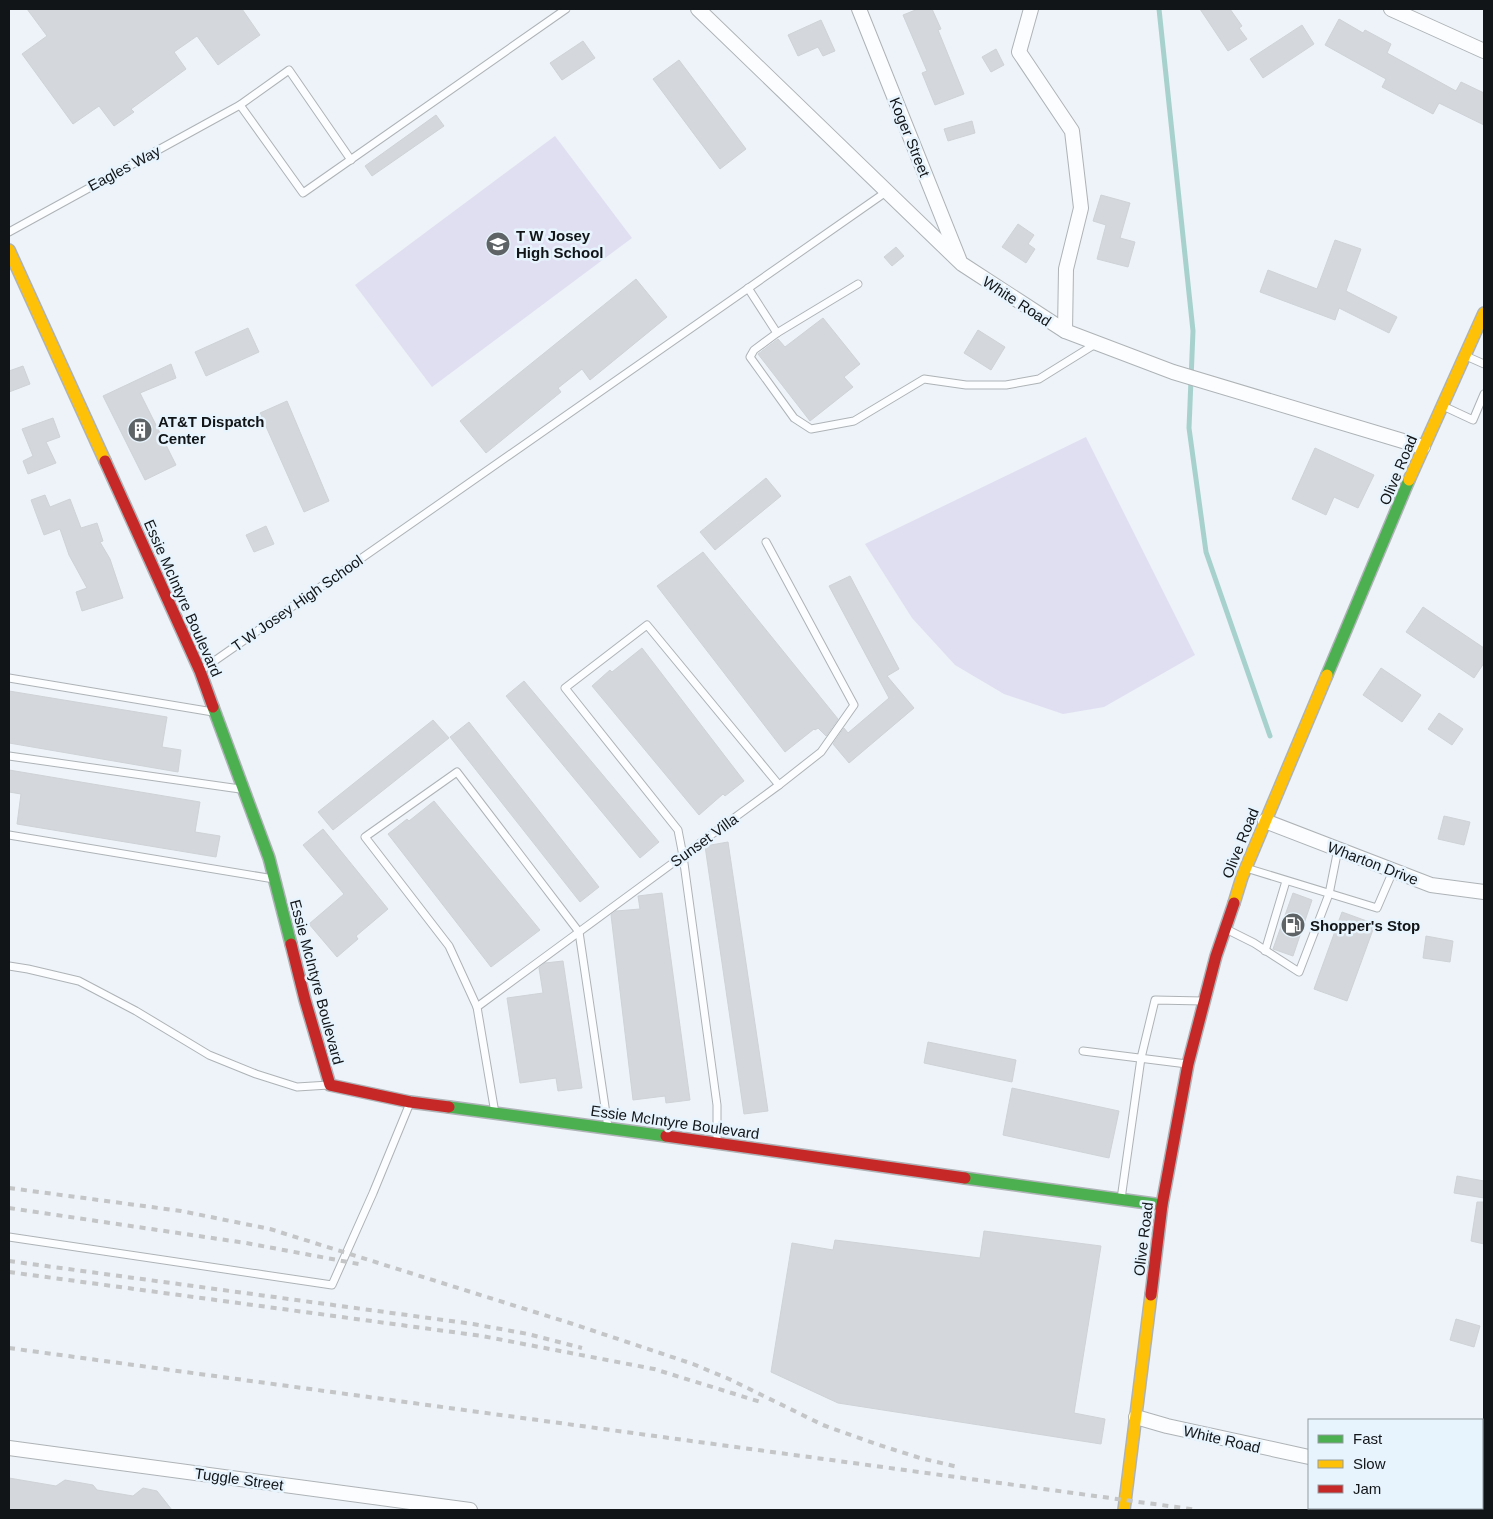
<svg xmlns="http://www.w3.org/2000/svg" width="1493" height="1519" font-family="Arial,sans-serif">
	<rect width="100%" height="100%" fill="#edf3f8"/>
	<g fill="#e0dff2">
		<path d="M555,136L632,238L432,387L355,285Z"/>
		<path d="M1086,437L1195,655L1104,707L1063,714L1004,694L955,665L912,618L865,544Z"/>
	</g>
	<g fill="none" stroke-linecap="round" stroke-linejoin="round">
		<path stroke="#a7d1cd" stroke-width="5" d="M1159,9L1193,331L1189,428L1206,552L1270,736"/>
	</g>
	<g fill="#d4d8dc" stroke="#cfd3d8">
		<path d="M27,9H242L260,35L218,65L197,36L174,52L186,69L131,109L134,112L114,126L99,106L73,124L22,54L47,36Z"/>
		<path d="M918,9H932L941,29L938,30L964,94L935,105L922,73L927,71L903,15Z"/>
		<path d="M1200,9H1230L1242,26L1239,28L1247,39L1228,51Z"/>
		<path d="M1339,19L1363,33L1365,30L1391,44L1387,53L1456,91L1461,82L1484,93V125L1439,103L1433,114L1382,87L1386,79L1325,45Z"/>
		<path d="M821,20L835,51L823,56L818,47L798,56L788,35Z"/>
		<path d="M1302,25L1314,44L1263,78L1250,59Z"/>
		<path d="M583,41L595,58L562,80L550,63Z"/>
		<path d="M996,49L1004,65L991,72L982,57Z"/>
		<path d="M679,60L746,149L720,169L653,79Z"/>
		<path d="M436,115L444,126L372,176L365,166Z"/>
		<path d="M972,121L975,133L948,141L944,129Z"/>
		<path d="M1101,195L1130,203L1120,238L1135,242L1128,267L1097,259L1106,225L1093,221Z"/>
		<path d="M1018,224L1034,235L1028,244L1035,249L1026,263L1002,247Z"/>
		<path d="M1335,240L1361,249L1346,291L1397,317L1389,333L1339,308L1335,320L1260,292L1268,270L1317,289Z"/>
		<path d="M896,247L904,256L892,266L884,257Z"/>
		<path d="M636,279L667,317L590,380L582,369L558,388L561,392L486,453L460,421Z"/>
		<path d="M823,318L860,364L844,377L853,387L810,421L758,354L778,339L785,347Z"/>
		<path d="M248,328L259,352L206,376L195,352Z"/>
		<path d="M978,330L1005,347L991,370L964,353Z"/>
		<path d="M171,364L176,378L140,393L176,465L145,480L103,396Z"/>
		<path d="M23,366L30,384L9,392V371Z"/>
		<path d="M287,401L329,501L304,512L260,413Z"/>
		<path d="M53,418L60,437L46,442L56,463L28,474L23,461L33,456L22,429Z"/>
		<path d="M1315,448L1374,475L1358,508L1334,497L1326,515L1292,499Z"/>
		<path d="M766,478L781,496L715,550L700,532Z"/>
		<path d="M45,495L50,507L70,499L81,528L97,523L103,541L100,542L110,559L123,598L82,611L76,592L87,588L69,555L60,529L44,535L31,500Z"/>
		<path d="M266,526L274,544L254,552L246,535Z"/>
		<path d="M703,552L838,719L826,736L818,728L815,730L814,729L785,752L657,586Z"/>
		<path d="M850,576L899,669L887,676L914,708L849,763L833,744L844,728L848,733L889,698L829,586Z"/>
		<path d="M1423,607L1484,648V663L1474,678L1406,632Z"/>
		<path d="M642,648L744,781L725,796L723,794L699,815L592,686L610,670L612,672Z"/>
		<path d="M1381,668L1421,695L1402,722L1363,695Z"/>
		<path d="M524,681L659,842L640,858L506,696Z"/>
		<path d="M9,691L167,717L162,747L181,750L178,772L9,743Z"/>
		<path d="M1439,713L1463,729L1452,745L1428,729Z"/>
		<path d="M433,720L449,738L333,830L318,812Z"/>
		<path d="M469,722L599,887L580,902L450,737Z"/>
		<path d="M9,770L200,802L195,832L220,836L216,857L17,824L21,794L9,792Z"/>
		<path d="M434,801L540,930L491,967L388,834L407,819L409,821Z"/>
		<path d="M1444,816L1470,822L1464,845L1438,839Z"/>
		<path d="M323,829L388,909L356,936L358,939L337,957L309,924L344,894L303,845Z"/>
		<path d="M728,842L768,1111L744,1114L705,846Z"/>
		<path d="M662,893L690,1100L666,1103L665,1096L633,1100L611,915L616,911L640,909L638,896Z"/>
		<path d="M1293,893L1312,900L1293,956L1273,949Z"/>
		<path d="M1342,912L1375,924L1347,1001L1314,989Z"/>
		<path d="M1426,936L1453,941L1450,962L1423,958Z"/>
		<path d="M563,961L582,1088L558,1091L556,1078L520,1083L507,998L543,993L539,968L545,963Z"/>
		<path d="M928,1042L1016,1060L1012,1082L924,1063Z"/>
		<path d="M1012,1088L1119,1111L1109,1158L1003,1135Z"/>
		<path d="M1457,1176L1484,1181V1198L1454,1193Z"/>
		<path d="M1477,1202H1484V1244L1471,1241Z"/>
		<path d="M984,1231L1101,1246L1074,1413L1105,1419L1101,1444L838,1403L771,1372L792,1243L833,1250L835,1240L980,1258Z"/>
		<path d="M1456,1319L1480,1326L1474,1347L1450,1340Z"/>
		<path d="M9,1478L56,1486L65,1480L93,1485L97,1490L133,1496L143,1488L157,1491L172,1510H9Z"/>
	</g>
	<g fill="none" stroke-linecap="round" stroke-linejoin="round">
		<defs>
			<g id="lane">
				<path d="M240,105L303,193L566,9"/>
				<path d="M9,232L240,105L289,70L351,160"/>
				<path d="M748,288L777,333L754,350L750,357L794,418L811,429L854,421L924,379L966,385H1006L1039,379L1097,343"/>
				<path d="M777,333L858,284"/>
				<path d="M1466,356L1484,364"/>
				<path d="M1443,406L1473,420L1484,394"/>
				<path d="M200,671L886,192"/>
				<path d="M9,678L213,712"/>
				<path d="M9,756L240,789"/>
				<path d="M9,835L274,879"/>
				<path d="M1246,868L1377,908L1393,871"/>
				<path d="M1226,929L1254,943L1299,972L1329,894L1338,849"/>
				<path d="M1265,951L1286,881"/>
				<path d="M9,966L28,969L79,981L136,1011L209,1055L256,1074L297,1087L329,1085"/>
				<path d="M477,1007L449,946L365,837L457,772L579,932L608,1127"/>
				<path d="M1083,1051L1187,1064"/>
				<path d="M495,1113L477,1007L779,785L821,752L854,705L766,542"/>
				<path d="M717,1142V1105L683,856L678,830L565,688L647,625L779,785"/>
				<path d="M1121,1199L1141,1058L1155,1000L1203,1001"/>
				<path d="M9,1237L332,1285L373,1193L410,1103"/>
			</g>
			<g id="street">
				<path d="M698,9L962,264L1065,331L1173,372L1423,447"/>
				<path d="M859,9L959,259"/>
				<path d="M1031,9L1019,52L1072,131L1081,208L1066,269L1065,331"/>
				<path d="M1391,9L1484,51"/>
				<path d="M1265,821L1431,885L1484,892"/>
				<path d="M1136,1417L1167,1426L1309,1457"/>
				<path d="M9,1448L470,1510"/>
				<path d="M1482,1492H1484"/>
			</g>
			<g id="fast">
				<path d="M1327,675L1409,480"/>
				<path d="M213,707L269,858L291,944"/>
				<path d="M449,1107L666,1136"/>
				<path d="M965,1178L1162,1205"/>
			</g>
			<g id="slow">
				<path d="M9,250L105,461"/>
				<path d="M1409,480L1484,313"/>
				<path d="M1234,903L1242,877L1327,675"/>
				<path d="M1124,1510L1151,1295"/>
			</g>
			<g id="jam">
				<path d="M105,461L200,671L213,707"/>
				<path d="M291,944L305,1000L330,1085L410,1102L449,1107"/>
				<path d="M666,1136L965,1178"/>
				<path d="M1151,1295L1162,1205L1188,1064L1216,956L1234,903"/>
			</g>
		</defs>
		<use href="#lane" stroke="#aeb3b7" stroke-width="9"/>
		<use href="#street" stroke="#aeb3b7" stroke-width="16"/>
		<use href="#fast" stroke="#aeb3b7" stroke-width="14"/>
		<use href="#slow" stroke="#aeb3b7" stroke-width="14"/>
		<use href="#jam" stroke="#aeb3b7" stroke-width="14"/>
		<use href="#lane" stroke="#fcfdfe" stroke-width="7"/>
		<use href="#street" stroke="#fcfdfe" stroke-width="14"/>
		<use href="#fast" stroke="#4caf50" stroke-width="11"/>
		<use href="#slow" stroke="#ffc107" stroke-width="11"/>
		<use href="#jam" stroke="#c62828" stroke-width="11"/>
		<g stroke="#c3c5c6" stroke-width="4" stroke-dasharray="6 6" stroke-linecap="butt">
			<path d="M9,1188L181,1211L270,1229L573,1324L693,1364L729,1379L823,1425L876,1444L920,1458L958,1467"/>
			<path d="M9,1208L246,1243L364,1265"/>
			<path d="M9,1261L473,1324L528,1334L582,1348"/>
			<path d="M9,1272L482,1336L654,1369L764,1403"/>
			<path d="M9,1348L1198,1510"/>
		</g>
	</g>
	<defs>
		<symbol id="school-disc" viewBox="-11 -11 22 22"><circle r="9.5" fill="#5e6366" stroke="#e8f4fd"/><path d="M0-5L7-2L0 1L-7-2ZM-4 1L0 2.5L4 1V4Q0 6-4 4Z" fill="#fff"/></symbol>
		<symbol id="building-disc" viewBox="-11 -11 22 22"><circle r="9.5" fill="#5e6366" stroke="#e8f4fd"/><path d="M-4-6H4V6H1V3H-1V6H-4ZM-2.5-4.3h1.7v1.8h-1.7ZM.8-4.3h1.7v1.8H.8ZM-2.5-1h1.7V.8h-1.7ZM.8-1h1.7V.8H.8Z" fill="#fff"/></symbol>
		<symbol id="fuel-disc" viewBox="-11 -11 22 22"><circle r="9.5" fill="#5e6366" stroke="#e8f4fd"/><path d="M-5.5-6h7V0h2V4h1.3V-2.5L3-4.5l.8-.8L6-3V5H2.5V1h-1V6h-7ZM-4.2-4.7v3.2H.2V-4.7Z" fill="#fff"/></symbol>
	</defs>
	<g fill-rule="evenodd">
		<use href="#school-disc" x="484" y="230" width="28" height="28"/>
		<use href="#building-disc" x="126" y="416" width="28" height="28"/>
		<use href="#fuel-disc" x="1279" y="911" width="28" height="28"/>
	</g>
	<g text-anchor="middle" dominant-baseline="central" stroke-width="5" stroke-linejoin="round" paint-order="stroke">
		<g font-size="15" fill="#111518" stroke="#e8f4fd">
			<text transform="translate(910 137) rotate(68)">Koger Street</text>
			<text transform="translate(124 168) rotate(-28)">Eagles Way</text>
			<text transform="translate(1017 301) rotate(33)">White Road</text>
			<text transform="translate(1398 470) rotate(-67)">Olive Road</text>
			<text transform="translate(183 598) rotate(66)">Essie McIntyre Boulevard</text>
			<text transform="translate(297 603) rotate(-35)">T W Josey High School</text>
			<text transform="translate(704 840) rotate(-36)">Sunset Villa</text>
			<text transform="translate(1240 843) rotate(-68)">Olive Road</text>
			<text transform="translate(1373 863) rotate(21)">Wharton Drive</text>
			<text transform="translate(317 982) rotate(75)">Essie McIntyre Boulevard</text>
			<text transform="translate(675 1122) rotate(8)">Essie McIntyre Boulevard</text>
			<text transform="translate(1143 1239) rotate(-83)">Olive Road</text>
			<text transform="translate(1222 1439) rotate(13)">White Road</text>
			<text transform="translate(239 1479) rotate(8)">Tuggle Street</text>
		</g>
		<g font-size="15" font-weight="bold" fill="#111518" stroke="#e8f4fd" text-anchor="start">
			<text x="516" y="235">T W Josey<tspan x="516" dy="17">High School</tspan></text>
			<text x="158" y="421">AT&amp;T Dispatch<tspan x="158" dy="17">Center</tspan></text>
			<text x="1310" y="925">Shopper's Stop</text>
		</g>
	</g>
	<rect width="1493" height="1519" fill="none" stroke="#111518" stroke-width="20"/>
	<rect x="1308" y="1419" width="175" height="90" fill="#e8f4fd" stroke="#929ba1"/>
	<rect x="1318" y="1435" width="25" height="8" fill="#4caf50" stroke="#929ba1"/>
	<text x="1353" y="1444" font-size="15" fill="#111518">Fast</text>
	<rect x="1318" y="1460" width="25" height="8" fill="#ffc107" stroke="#929ba1"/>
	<text x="1353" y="1469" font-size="15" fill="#111518">Slow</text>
	<rect x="1318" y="1485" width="25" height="8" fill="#c62828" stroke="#929ba1"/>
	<text x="1353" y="1494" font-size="15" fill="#111518">Jam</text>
</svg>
